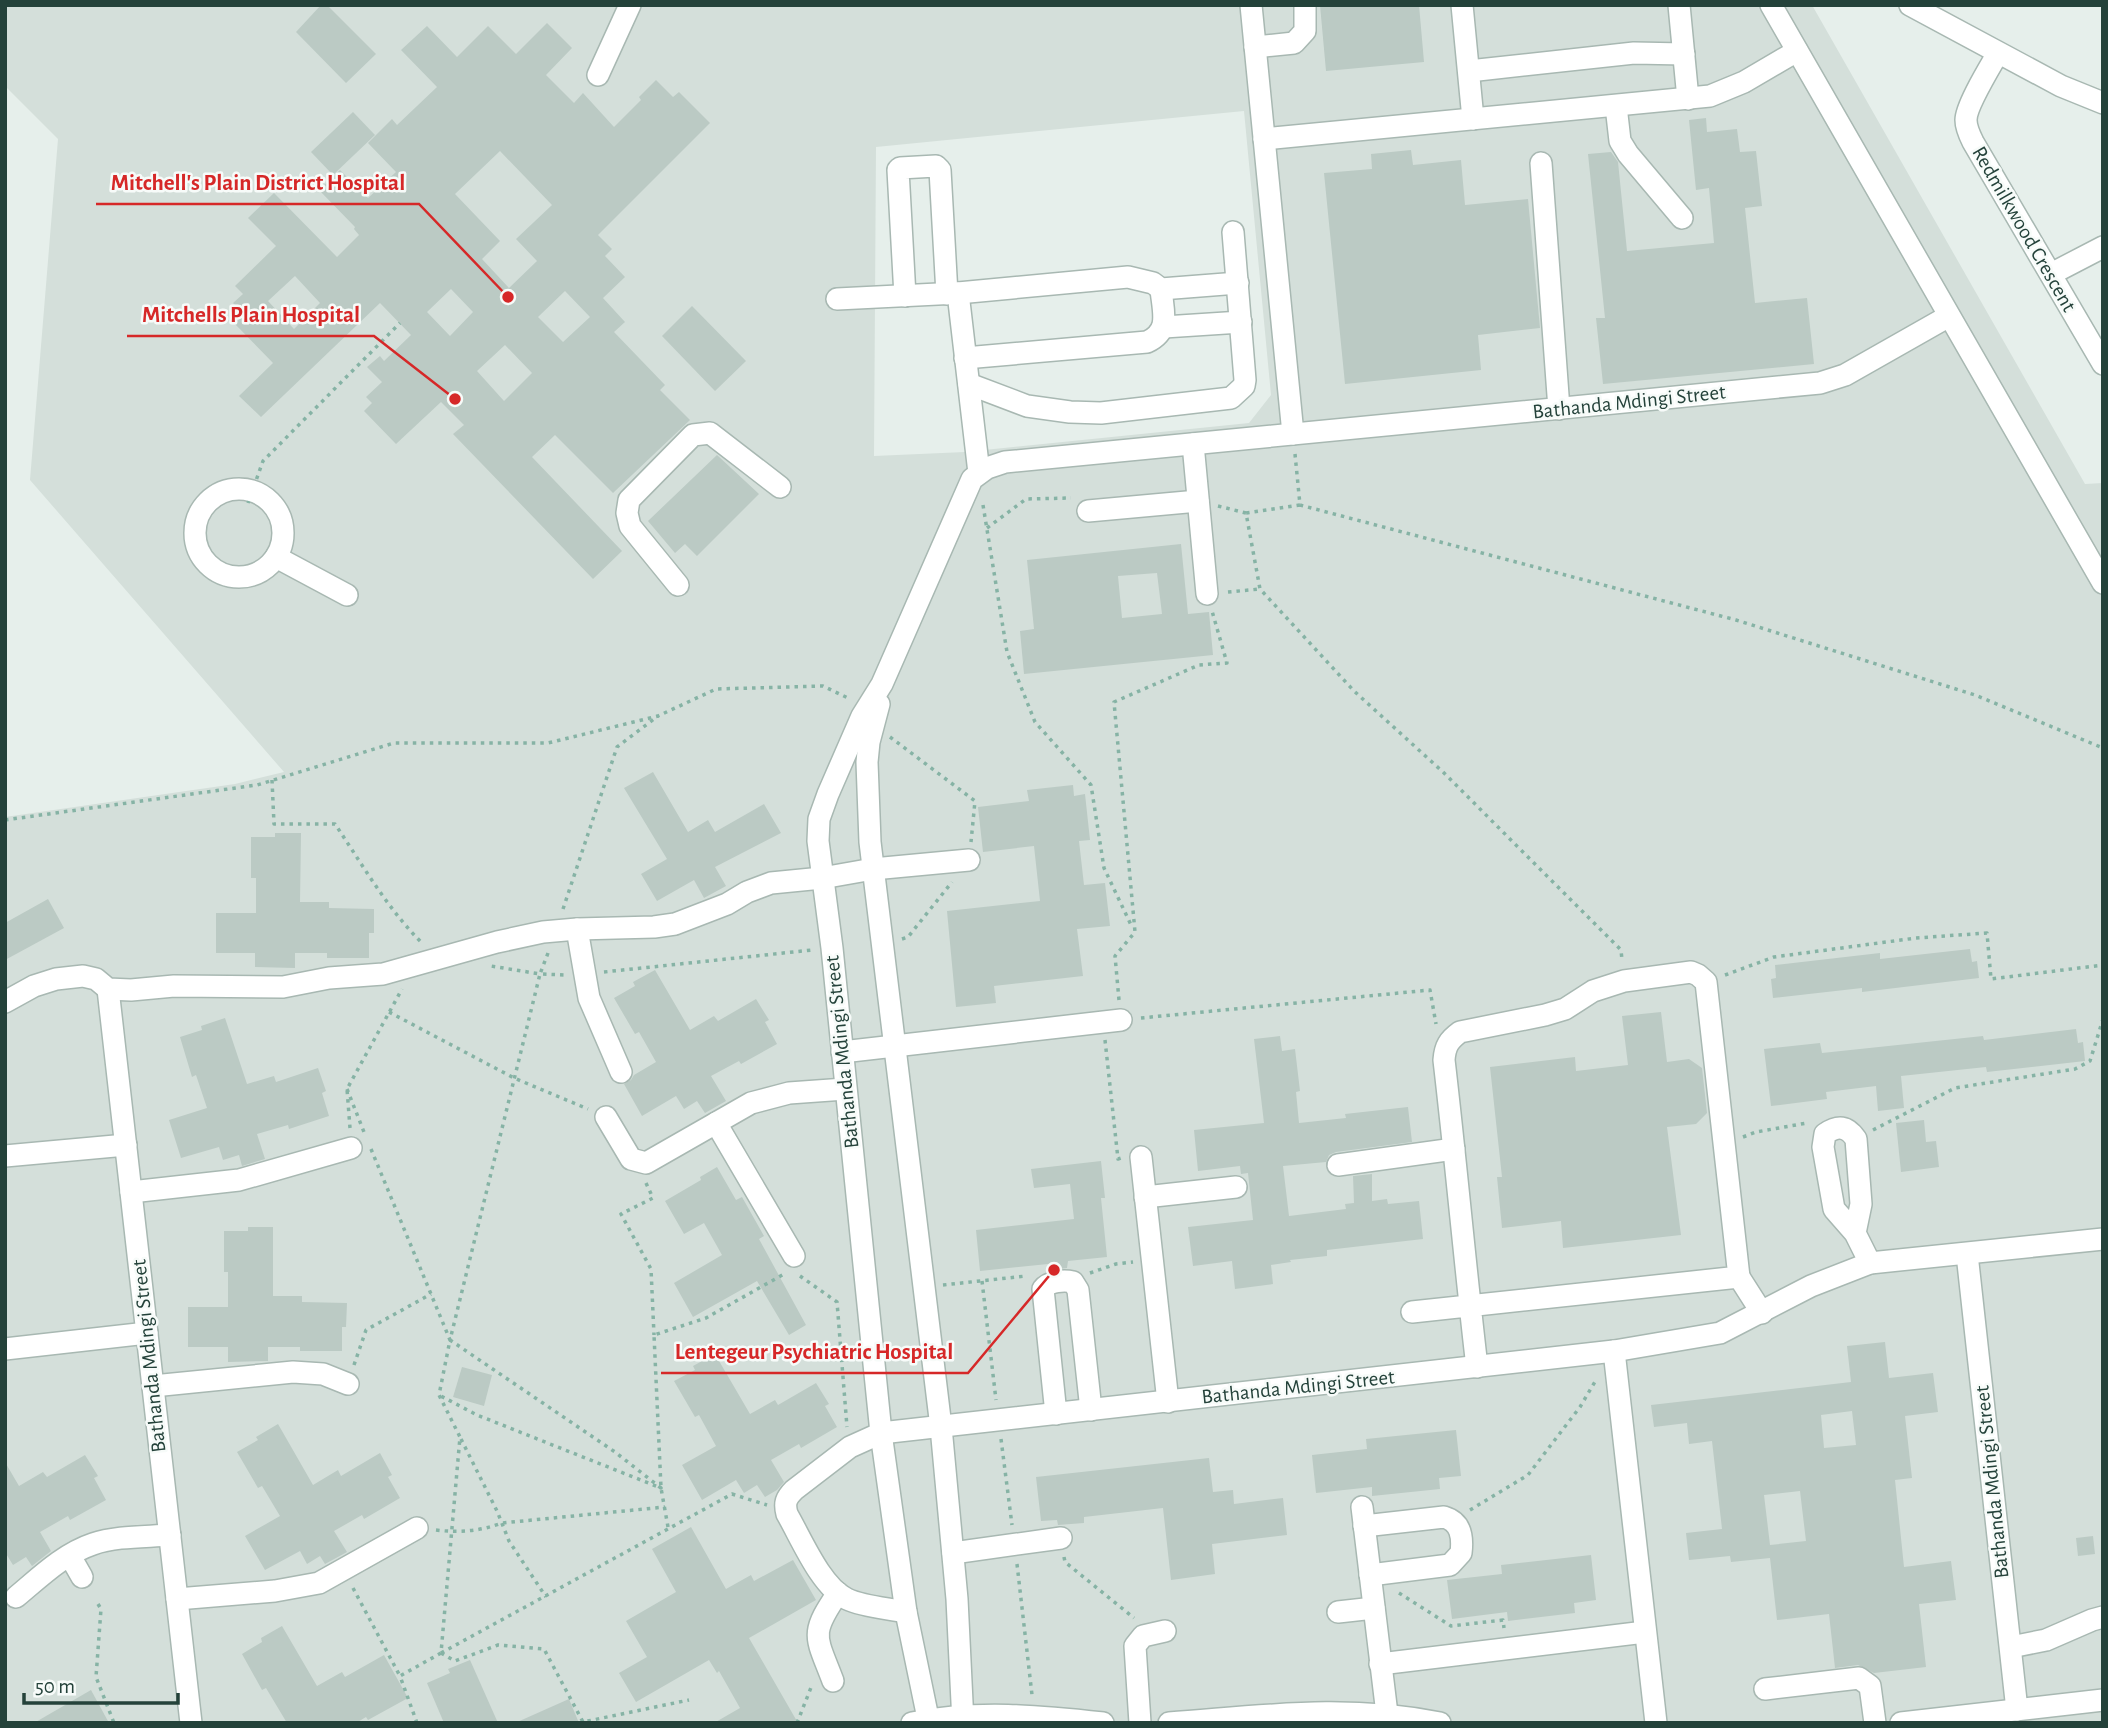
<svg xmlns="http://www.w3.org/2000/svg" width="2108" height="1728" font-family="'Alegreya Sans',sans-serif">
	<rect width="100%" height="100%" fill="#e6efeb"/>
	<path fill="#d4dfda" fill-rule="evenodd" d="M5,5H1812L2085,484L2103,483V1723H5V817L235,784L284,772L30,480L58,139L5,86ZM1244,111L1271,395L1249,423L965,452L874,456L876,147Z"/>
	<g fill="#bbcac4" fill-rule="evenodd">
		<path d="M321,5H327L376,54L346,83L296,32Z"/>
		<path d="M1320,5H1419L1424,62L1326,71Z"/>
		<path d="M547,23L572,48L546,75L574,103L583,93L614,127L641,100L639,97L656,80L673,97L679,92L710,123L598,235L612,249L605,256L625,277L603,298L625,322L614,332L665,385L660,390L690,420L613,493L555,435L532,457L622,551L593,579L453,434L464,425L441,402L396,444L364,411L372,403L366,397L382,382L367,367L380,356L384,361L411,335L380,303L261,417L239,396L273,363L234,323L244,314L233,303L243,294L235,286L276,246L248,218L274,193L337,257L359,235L354,229L355,227L319,190L340,170L368,198L396,172L368,143L392,119L397,125L437,87L401,50L427,26L457,57L488,26L516,54ZM500,151L552,205L516,239L537,261L509,288L482,259L500,241L455,194ZM295,276L320,303L294,329L268,301ZM451,289L473,312L450,336L427,312ZM565,291L590,317L563,342L538,317ZM505,345L532,373L504,401L477,371Z"/>
		<path d="M353,112L375,135L333,175L311,152Z"/>
		<path d="M1706,118L1707,132L1737,129L1740,152L1756,151L1762,206L1745,208L1755,303L1807,298L1814,364L1603,384L1596,318H1605L1588,154L1611,152L1618,162L1627,251L1714,243L1709,188L1696,190L1689,120Z"/>
		<path d="M1411,150L1413,165L1461,160L1465,205L1528,199L1540,328L1478,335L1481,370L1345,384L1324,173L1372,169L1371,154Z"/>
		<path d="M692,306L746,361L715,391L662,336Z"/>
		<path d="M717,455L759,494L697,556L685,544L675,553L648,521Z"/>
		<path d="M1181,544L1188,614L1209,612L1213,655L1024,674L1020,631L1034,629L1027,560ZM1157,573L1162,614L1122,618L1118,576Z"/>
		<path d="M653,772L688,832L708,820L715,832L764,804L781,833L715,867L726,886L704,898L694,880L657,901L641,874L667,859L624,788Z"/>
		<path d="M1073,785L1074,796L1085,794L1090,840L1079,841L1084,885L1105,883L1110,926L1077,929L1083,976L994,986L996,1003L956,1007L947,911L1040,901L1034,846L983,852L978,807L1029,801L1027,790Z"/>
		<path d="M275,833H301L300,902H329V908L374,909V933H369V958H327V953H295V968L255,967V953H216V913H256V878H251V837H275Z"/>
		<path d="M48,899L64,928L5,960V923Z"/>
		<path d="M1970,949L1972,962L1977,961L1979,978L1862,992V988L1773,998L1771,979L1776,978L1775,965L1880,953V959Z"/>
		<path d="M655,970L690,1030L714,1016L718,1021L756,999L769,1020L765,1022L777,1044L741,1064L739,1061L711,1076L726,1101L705,1113L697,1101L684,1109L676,1096L642,1116L624,1084L631,1080L634,1075L656,1062L639,1032L635,1034L614,998L635,986L633,982Z"/>
		<path d="M1661,1012L1667,1062L1689,1059L1702,1068L1707,1113L1696,1124L1667,1127L1681,1235L1563,1248L1561,1221L1502,1228L1497,1177H1502L1490,1067L1575,1057L1576,1071L1628,1065L1622,1016Z"/>
		<path d="M225,1018L247,1084L274,1076L276,1082L318,1068L326,1091L322,1093L329,1116L289,1129L288,1125L257,1134L265,1159L242,1166L239,1155L223,1160L219,1147L181,1158L169,1120L207,1108L196,1075L192,1077L180,1037L202,1030L201,1026Z"/>
		<path d="M2076,1029L2078,1043L2083,1042L2085,1061L1987,1072L1986,1067L1901,1076L1904,1108L1878,1111L1876,1086L1826,1092L1827,1099L1771,1106L1764,1049L1820,1043L1822,1053L1983,1036L1984,1040Z"/>
		<path d="M1280,1036L1282,1051L1295,1049L1300,1091L1296,1092L1299,1123L1346,1118L1345,1114L1408,1107L1412,1142L1336,1152L1329,1155L1326,1162L1283,1166L1289,1216L1346,1209L1345,1204L1354,1203L1353,1176L1372,1174V1201L1387,1199L1388,1204L1419,1201L1423,1239L1327,1250V1256L1290,1260L1291,1262L1271,1265L1273,1284L1235,1289L1232,1261L1193,1266L1188,1227L1253,1220L1248,1173L1241,1174L1240,1166L1198,1171L1194,1130L1264,1123L1254,1039Z"/>
		<path d="M1924,1120L1926,1142L1936,1141L1939,1167L1901,1172L1896,1123Z"/>
		<path d="M1101,1161L1105,1198H1101L1107,1257L1068,1261L1067,1268L1048,1270V1264L980,1271L976,1230L1074,1219L1070,1184L1034,1188L1031,1169Z"/>
		<path d="M717,1167L736,1200L742,1197L764,1236L759,1239L806,1325L789,1335L757,1281L693,1317L674,1283L722,1255L704,1223L684,1234L665,1201L701,1180L700,1177Z"/>
		<path d="M248,1227H273V1296H302V1302L347,1303L346,1327H342V1351H300V1347H268V1361L228,1362V1347H188V1307H228V1272H224V1231H248Z"/>
		<path d="M1885,1342L1889,1378L1933,1373L1938,1412L1905,1416L1912,1478L1895,1480L1904,1567L1951,1561L1956,1600L1919,1604L1926,1667L1874,1673L1858,1665L1835,1668L1829,1614L1777,1620L1770,1558L1731,1562L1730,1556L1689,1560L1686,1533L1722,1529L1712,1441L1689,1444L1687,1423L1654,1427L1651,1405L1851,1382L1847,1346ZM1852,1411L1856,1445L1824,1448L1821,1415ZM1800,1491L1806,1541L1770,1545L1764,1495Z"/>
		<path d="M715,1354L750,1414L775,1400L778,1405L816,1383L829,1404L825,1406L837,1427L801,1448L799,1444L771,1460L784,1482L777,1490L765,1497L757,1485L744,1493L736,1480L702,1500L682,1465L716,1446L699,1415L695,1417L674,1381L695,1370L693,1366Z"/>
		<path d="M462,1367L492,1375L484,1406L453,1397Z"/>
		<path d="M278,1424L313,1485L338,1470L341,1476L380,1453L392,1475L388,1477L400,1498L364,1519L362,1515L334,1531L347,1552L325,1564L320,1556L307,1564L300,1551L265,1570L245,1536L280,1516L262,1486L258,1488L237,1452L258,1440L256,1437Z"/>
		<path d="M1456,1430L1461,1476L1439,1478L1440,1489L1372,1496V1487L1316,1493L1312,1455L1367,1449L1366,1439Z"/>
		<path d="M85,1455L98,1476L94,1478L106,1500L70,1520L68,1516L40,1532L51,1551L32,1566L26,1557L13,1565L5,1552V1462L19,1486L43,1472L47,1477Z"/>
		<path d="M1209,1458L1213,1492L1233,1490L1234,1504L1283,1498L1287,1535L1212,1544L1215,1574L1171,1580L1163,1508L1084,1517V1523L1058,1525L1057,1520L1041,1521L1036,1477Z"/>
		<path d="M691,1527L726,1589L751,1575L754,1581L793,1560L816,1600L749,1638L798,1723H714L740,1708L719,1671L717,1673L709,1660L636,1702L619,1673L647,1657L626,1621L676,1592L652,1549Z"/>
		<path d="M2093,1536L2095,1554L2078,1556L2076,1538Z"/>
		<path d="M1591,1555L1596,1600L1574,1603L1575,1613L1508,1621L1507,1612L1452,1619L1447,1580L1502,1574L1501,1565Z"/>
		<path d="M282,1626L317,1686L342,1672L345,1677L384,1655L408,1698L368,1720L366,1717L356,1723H287L266,1688L262,1690L242,1654L262,1642L261,1638Z"/>
		<path d="M470,1660L498,1723H444L427,1683L450,1673L448,1669Z"/>
		<path d="M91,1690L109,1723H34Z"/>
		<path d="M569,1699L579,1723H515Z"/>
	</g>
	<g fill="none" stroke-linecap="round" stroke-linejoin="round">
		<defs>
			<g id="minor">
				<path d="M1251,5L1293,434"/>
				<path d="M1462,5L1473,119"/>
				<path d="M1679,5L1688,99"/>
				<path d="M1771,5L2103,583"/>
				<path d="M1910,5L2061,86L2103,103"/>
				<path d="M1255,47L1294,43L1305,31V5"/>
				<path d="M1998,53C1990,67 1966,106 1966,120C1966,128 1970,136 1973,142L2103,364"/>
				<path d="M1469,71L1634,53L1684,54"/>
				<path d="M598,75L630,5"/>
				<path d="M1616,106L1620,141L1628,154L1682,218"/>
				<path d="M1264,139L1710,96L1744,82L1797,51"/>
				<path d="M1541,163L1559,409"/>
				<path d="M2051,274L2103,247"/>
				<path d="M958,293L979,473"/>
				<path d="M905,296L898,170L900,168L936,166L940,170L947,294"/>
				<path d="M837,299L958,293L1128,277L1153,283L1161,289L1238,283"/>
				<path d="M1164,327L1241,322"/>
				<path d="M965,358L1147,342C1171,331 1163,312 1161,289"/>
				<path d="M969,384L1027,406L1070,412L1101,413L1231,398L1244,386L1245,380L1233,232"/>
				<path d="M1193,444L1207,594"/>
				<circle cx="239" cy="533" r="44"/>
				<path d="M1088,511L1198,501"/>
				<path d="M276,557L347,595"/>
				<path d="M678,585L630,526L627,513L629,500L693,435L710,433L780,487"/>
				<path d="M879,704L869,742L867,762L870,842L941,1427L957,1599L963,1723"/>
				<path d="M577,929L589,998L621,1072"/>
				<path d="M108,989L191,1723"/>
				<path d="M5,1002L34,986L56,979L83,976L96,979L108,989L131,990L174,986L283,987L329,978L383,974L497,942L543,932L577,929L654,927L675,924L727,904L747,892L771,883L822,878L873,869L969,860"/>
				<path d="M842,1052L1121,1020"/>
				<path d="M606,1117L631,1159L646,1163L751,1103L789,1093L845,1089"/>
				<path d="M716,1123L794,1256"/>
				<path d="M5,1156L126,1145"/>
				<path d="M1141,1157L1168,1402"/>
				<path d="M1338,1165L1454,1149"/>
				<path d="M131,1192L239,1180L351,1148"/>
				<path d="M1145,1197L1236,1187"/>
				<path d="M1855,1233L1861,1204L1856,1139C1847,1126 1838,1125 1825,1134L1823,1147L1834,1209L1855,1233L1870,1263"/>
				<path d="M1967,1254L2017,1710"/>
				<path d="M1739,1277L1762,1313"/>
				<path d="M1412,1312L1739,1277L1706,982L1698,975L1691,972L1624,981L1593,991L1565,1009L1545,1015L1460,1032C1449,1040 1445,1046 1444,1060C1456,1162 1465,1265 1477,1367"/>
				<path d="M5,1349L147,1333"/>
				<path d="M1614,1351L1656,1723"/>
				<path d="M153,1386L293,1372L323,1374L348,1384"/>
				<path d="M1056,1414L1043,1289C1049,1281 1064,1280 1073,1282L1078,1290L1091,1410"/>
				<path d="M1362,1507L1387,1714"/>
				<path d="M1364,1526L1444,1517C1461,1522 1463,1537 1461,1553L1450,1565L1370,1575"/>
				<path d="M953,1553L1061,1538"/>
				<path d="M70,1556L82,1577"/>
				<path d="M16,1597C39,1578 63,1554 93,1544C116,1536 145,1537 170,1535"/>
				<path d="M177,1599L275,1591L319,1583L417,1528"/>
				<path d="M906,1612C887,1608 864,1607 847,1599C821,1587 801,1538 787,1514C784,1503 786,1498 794,1490L850,1447L881,1433L1614,1351L1720,1333L1811,1286L1870,1263L2103,1239"/>
				<path d="M1338,1612L1374,1608"/>
				<path d="M2011,1647L2046,1640L2092,1620L2103,1617"/>
				<path d="M1380,1664L1645,1632"/>
				<path d="M833,1681C816,1636 809,1635 838,1593"/>
				<path d="M1765,1689L1859,1678L1870,1686L1875,1723"/>
				<path d="M912,1723C976,1710 1040,1716 1103,1723"/>
				<path d="M929,1723L906,1612L881,1433L832,948L818,841L819,819L828,794L862,716L882,684L972,479L987,468L1005,462L1820,383L1845,375L1949,316"/>
				<path d="M1140,1723L1135,1646L1143,1636L1165,1631"/>
				<path d="M1169,1723C1265,1716 1343,1704 1440,1723"/>
				<path d="M1901,1723L2103,1700"/>
			</g>
		</defs>
		<use href="#minor" stroke="#a8b8b2" stroke-width="24"/>
		<g stroke="#86b3a5" stroke-width="3.5" stroke-dasharray="3.5 5" stroke-linecap="butt">
			<path d="M1295,454L1300,505L1736,620L1975,695L2103,748"/>
			<path d="M248,503L263,461L400,323"/>
			<path d="M983,505L1007,652L1035,722L1091,785L1104,868L1132,927"/>
			<path d="M1300,505L1246,513L1260,589L1354,691L1443,772L1621,950L1622,960"/>
			<path d="M1218,506L1246,513"/>
			<path d="M987,528L1026,499L1071,498"/>
			<path d="M1228,592L1260,589"/>
			<path d="M890,737L975,801L971,842"/>
			<path d="M272,780L274,824H335C362,864 387,908 421,942"/>
			<path d="M5,820L257,785L394,743H548L658,716L716,689L823,686L850,699"/>
			<path d="M563,909L617,747L658,716"/>
			<path d="M902,939L908,937L952,882"/>
			<path d="M548,953L540,974L565,975"/>
			<path d="M604,972L812,950"/>
			<path d="M1725,975L1774,957L1916,938L1987,933L1991,979L2103,965"/>
			<path d="M1119,1000L1115,956L1135,932L1114,702L1199,665L1227,663L1212,611"/>
			<path d="M389,1012L514,1078L588,1109"/>
			<path d="M1141,1018L1430,990L1436,1024"/>
			<path d="M1105,1040L1118,1159L1121,1158"/>
			<path d="M347,1089L364,1132"/>
			<path d="M350,1128L347,1089L402,989"/>
			<path d="M1873,1130L1955,1088L2075,1069L2090,1061L2103,1019"/>
			<path d="M1743,1137L1756,1132L1807,1123"/>
			<path d="M371,1149L450,1340L540,974L491,966"/>
			<path d="M646,1183L653,1198L621,1214L651,1269L654,1335"/>
			<path d="M1090,1273L1116,1264L1133,1262"/>
			<path d="M800,1276L837,1302L847,1427"/>
			<path d="M982,1281L996,1400"/>
			<path d="M943,1285L1026,1276"/>
			<path d="M354,1365L366,1330L431,1294"/>
			<path d="M461,1439L497,1511L509,1541L546,1597"/>
			<path d="M1001,1439L1012,1525"/>
			<path d="M1470,1510L1528,1475L1580,1407L1596,1380"/>
			<path d="M668,1527L661,1488L654,1335L706,1318L784,1274"/>
			<path d="M436,1530C460,1533 480,1531 502,1523L665,1507"/>
			<path d="M1064,1557L1065,1562L1134,1618"/>
			<path d="M1017,1564L1032,1695"/>
			<path d="M353,1588L400,1676"/>
			<path d="M1399,1593L1451,1626L1503,1620L1504,1628"/>
			<path d="M98,1604L101,1609L96,1677L114,1723"/>
			<path d="M441,1653L732,1494L767,1505"/>
			<path d="M441,1653L455,1661L498,1645L544,1649L583,1722L689,1700"/>
			<path d="M417,1723L400,1676L441,1653L460,1437L439,1395L450,1340L615,1452L661,1488L477,1415L439,1395"/>
			<path d="M797,1723L812,1685"/>
		</g>
		<use href="#minor" stroke="#fff" stroke-width="21"/>
	</g>
	<g text-anchor="middle" dominant-baseline="central" stroke-width="5" stroke-linejoin="round" paint-order="stroke">
		<g font-size="21" fill="#24423a" stroke="#f7fbf9">
			<text transform="translate(2024 229) rotate(60)">Redmilkwood Crescent</text>
			<text transform="translate(1629 402) rotate(-6)">Bathanda Mdingi Street</text>
			<text transform="translate(842 1052) rotate(-96)">Bathanda Mdingi Street</text>
			<text transform="translate(149 1356) rotate(-96)">Bathanda Mdingi Street</text>
			<text transform="translate(1298 1387) rotate(-6)">Bathanda Mdingi Street</text>
			<text transform="translate(1992 1482) rotate(-96)">Bathanda Mdingi Street</text>
		</g>
	</g>
	<path fill="none" stroke="#d62828" stroke-width="2.5" d="M508 297L419 204H96M455 399L374 336H127M1054 1270L968 1373H661"/>
	<g fill="#d62828" stroke="#f7fbf9" stroke-width="2.5">
		<circle cx="508" cy="297" r="7"/>
		<circle cx="455" cy="399" r="7"/>
		<circle cx="1054" cy="1270" r="7"/>
	</g>
	<g font-size="23" text-anchor="middle" font-weight="bold" fill="#d62828" stroke="#f7fbf9" stroke-width="5" stroke-linejoin="round" paint-order="stroke">
		<text x="258" y="190">Mitchell's Plain District Hospital</text>
		<text x="251" y="322">Mitchells Plain Hospital</text>
		<text x="814" y="1359">Lentegeur Psychiatric Hospital</text>
	</g>
	<rect width="2108" height="1728" fill="none" stroke="#24423a" stroke-width="14"/>
	<path d="M24 1693v10h154v-10" fill="none" stroke="#24423a" stroke-width="3.5"/>
	<text x="35" y="1693" font-size="21" fill="#24423a" stroke="#f7fbf9" stroke-width="5" paint-order="stroke">50 m</text>
</svg>
